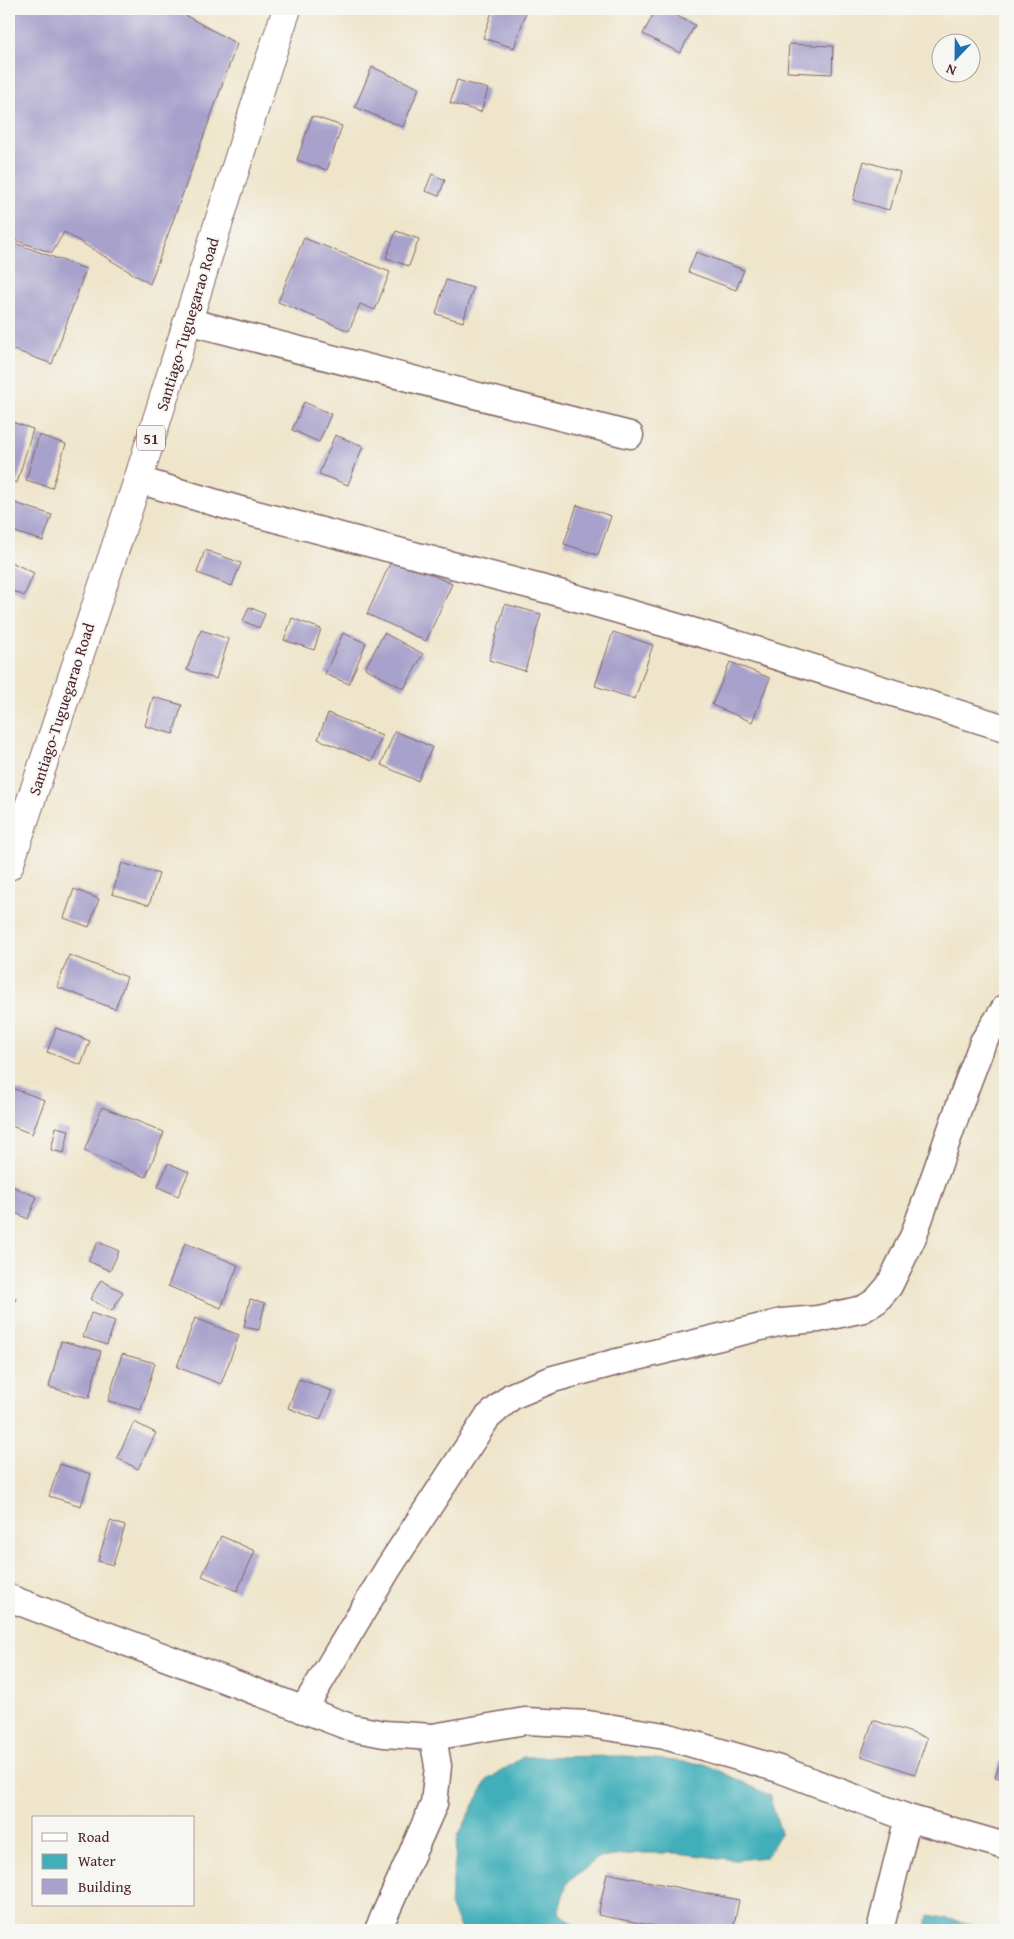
<svg xmlns="http://www.w3.org/2000/svg" width="1014" height="1939" font-family="'Gentium Book Plus',serif">
	<rect width="100%" height="100%" fill="#f6f6f2"/>
	<filter id="ink" filterUnits="userSpaceOnUse"><feTurbulence type="fractalNoise" baseFrequency=".02" numOctaves="2"/><feDisplacementMap in="SourceGraphic" scale="10" xChannelSelector="R" yChannelSelector="G"/><feConvolveMatrix kernelMatrix="1 2 1 2 8 2 1 2 1" color-interpolation-filters="sRGB"/></filter>
	<filter id="wash" filterUnits="userSpaceOnUse"><feTurbulence type="fractalNoise" baseFrequency=".0096" numOctaves="4" result="noise"/><feDisplacementMap in="SourceGraphic" scale="20" xChannelSelector="R" yChannelSelector="G"/><feGaussianBlur stdDeviation="1.12" result="paint"/><feColorMatrix in="noise" values="0 0 0 0 0 0 0 0 0 0 0 0 0 0 0 0 0 1.4 0 .05"/><feComposite in="paint" operator="in"/></filter>
	<g filter="url(#wash)">
		<rect width="100%" height="100%" fill="#eee5ca"/>
		<g fill="#3fafba" stroke="#446772">
			<path d="M625,1756L705,1764L769,1795L781,1833L766,1857L736,1860L677,1853H639L598,1858L567,1883L558,1912L580,1930H461L450,1905L458,1836L487,1780L523,1757Z"/>
			<path d="M929,1915L973,1924L972,1930H926Z"/>
		</g>
		<g id="blocks">
			<g fill="#a7a1cb">
				<path d="M13,9H174L237,44L150,284L64,232L52,253L9,238V20Z"/>
				<path d="M493,9H527L514,48L483,38Z"/>
				<path d="M656,9H663L695,25L680,53L643,34Z"/>
				<path d="M789,44L833,46L832,74L787,72Z"/>
				<path d="M372,67L419,88L403,127L355,107Z"/>
				<path d="M457,80L488,89L481,112L450,103Z"/>
				<path d="M312,116L342,126L327,170L297,160Z"/>
				<path d="M864,161L900,172L889,210L853,200Z"/>
				<path d="M432,174L445,180L439,196L425,191Z"/>
				<path d="M396,231L419,239L409,266L386,258Z"/>
				<path d="M304,238L390,272L375,310L360,304L349,331L278,302Z"/>
				<path d="M9,241L86,269L52,364L9,348Z"/>
				<path d="M696,252L744,270L736,290L688,272Z"/>
				<path d="M446,280L473,288L463,322L436,314Z"/>
				<path d="M304,402L331,414L319,442L292,430Z"/>
				<path d="M9,421L33,429L17,483L9,480Z"/>
				<path d="M39,435L66,444L52,488L26,480Z"/>
				<path d="M335,435L363,446L348,485L319,474Z"/>
				<path d="M9,501L52,515L43,541L9,530Z"/>
				<path d="M577,505L611,516L598,555L564,544Z"/>
				<path d="M205,550L241,563L232,586L197,573Z"/>
				<path d="M393,557L452,584L426,641L367,614Z"/>
				<path d="M9,561L34,573L24,596L9,589Z"/>
				<path d="M505,604L541,614L525,671L489,660Z"/>
				<path d="M249,607L265,614L259,628L243,621Z"/>
				<path d="M292,618L321,629L314,650L284,640Z"/>
				<path d="M201,630L229,639L216,679L187,670Z"/>
				<path d="M613,632L653,645L635,699L595,686Z"/>
				<path d="M343,633L366,643L349,684L325,674Z"/>
				<path d="M384,633L423,654L404,689L365,668Z"/>
				<path d="M730,662L770,678L752,722L712,705Z"/>
				<path d="M153,697L182,705L173,734L145,726Z"/>
				<path d="M328,713L382,736L372,761L318,739Z"/>
				<path d="M395,731L432,747L418,781L381,765Z"/>
				<path d="M122,863L159,874L149,905L112,894Z"/>
				<path d="M74,889L99,899L89,927L64,918Z"/>
				<path d="M69,955L127,977L115,1009L57,987Z"/>
				<path d="M56,1028L90,1041L81,1065L47,1052Z"/>
				<path d="M9,1087L45,1100L32,1134L9,1125Z"/>
				<path d="M102,1107L164,1132L146,1177L84,1151Z"/>
				<path d="M56,1127L69,1130L64,1153L51,1150Z"/>
				<path d="M168,1163L189,1172L178,1196L158,1187Z"/>
				<path d="M9,1185L37,1197L28,1219L9,1210Z"/>
				<path d="M98,1242L119,1251L110,1271L88,1261Z"/>
				<path d="M185,1243L238,1265L221,1308L168,1286Z"/>
				<path d="M101,1280L123,1292L112,1311L90,1299Z"/>
				<path d="M9,1295L16,1298L9,1316Z"/>
				<path d="M250,1299L265,1303L259,1330L244,1327Z"/>
				<path d="M91,1313L115,1321L107,1345L83,1337Z"/>
				<path d="M195,1318L239,1335L221,1384L177,1367Z"/>
				<path d="M61,1341L101,1351L89,1398L49,1387Z"/>
				<path d="M122,1354L155,1363L141,1410L108,1401Z"/>
				<path d="M299,1379L332,1391L320,1420L288,1408Z"/>
				<path d="M134,1422L156,1433L138,1469L117,1458Z"/>
				<path d="M60,1464L91,1474L81,1506L49,1496Z"/>
				<path d="M110,1521L125,1526L113,1565L98,1561Z"/>
				<path d="M221,1536L255,1551L237,1591L202,1576Z"/>
				<path d="M873,1720L927,1738L915,1774L861,1756Z"/>
				<path d="M1005,1748V1780L995,1777Z"/>
				<path d="M607,1873L739,1900L733,1930H675L598,1915Z"/>
			</g>
		</g>
	</g>
	<g filter="url(#ink)">
		<use href="#blocks" fill-opacity="0" stroke="#836463" stroke-width="1"/>
		<g fill="none" stroke-linecap="round" stroke-linejoin="round">
			<defs>
				<g id="street">
					<path d="M187,321L630,435"/>
					<path d="M138,480L237,509L552,591L737,644L1005,728"/>
					<path d="M9,1598L352,1728L384,1734L433,1737L525,1721L588,1724L665,1736L779,1769L908,1818L1005,1846"/>
					<path d="M303,1710L389,1567L487,1418L512,1396L553,1379L617,1362L782,1322L818,1319L863,1309L876,1301L889,1286L913,1237L966,1087L983,1042L1005,1008"/>
					<path d="M378,1930L434,1804L438,1766L433,1737"/>
					<path d="M880,1930L908,1818"/>
				</g>
				<path id="highway" d="M9,866L138,480L267,68L287,9"/>
			</defs>
			<use href="#street" stroke="#836463" stroke-width="29"/>
			<use href="#highway" stroke="#836463" stroke-width="30"/>
			<use href="#street" stroke="#fff" stroke-width="26"/>
			<use href="#highway" stroke="#fff" stroke-width="28"/>
		</g>
	</g>
	<g text-anchor="middle" dominant-baseline="central" stroke-width="4" stroke-linejoin="round" paint-order="stroke">
		<rect fill="#f6f6f2" stroke="#7e6067" stroke-width="1" x="137" y="425.5" width="28" height="25" rx="4"/>
		<g font-size="15" font-weight="bold" fill="#4a1f2b">
			<text x="151" y="438">51</text>
		</g>
		<g font-size="16" fill="#4a1f2b" stroke="#f6f6f2">
			<text transform="translate(187 324) rotate(-73)">Santiago-Tuguegarao Road</text>
			<text transform="translate(61 709) rotate(-72)">Santiago-Tuguegarao Road</text>
		</g>
	</g>
	<rect width="1014" height="1939" fill="none" stroke="#f6f6f2" stroke-width="30"/>
	<rect x="32" y="1816" width="162" height="90" fill="#f6f6f2" stroke="#b1a0a2"/>
	<rect x="42" y="1833" width="25" height="8" fill="#ffffff" stroke="#b1a0a2"/>
	<text x="78" y="1842" font-size="15" fill="#4a1f2b">Road</text>
	<rect x="42" y="1854" width="25" height="15" fill="#3fafba" stroke="#b1a0a2"/>
	<text x="78" y="1866" font-size="15" fill="#4a1f2b">Water</text>
	<rect x="42" y="1879" width="25" height="15" fill="#a7a1cb" stroke="#b1a0a2"/>
	<text x="78" y="1892" font-size="15" fill="#4a1f2b">Building</text>
	<g transform="translate(956 58) rotate(202)"><circle r="24" fill="#f6f6f2" stroke="#b1a0a2"/>
	<path d="M0-4L9 19L0 12L-9 19Z" fill="#1f6fb2"/>
	<text y="-8" font-size="14" font-weight="bold" text-anchor="middle" fill="#4a1f2b">N</text>
	</g>
</svg>
